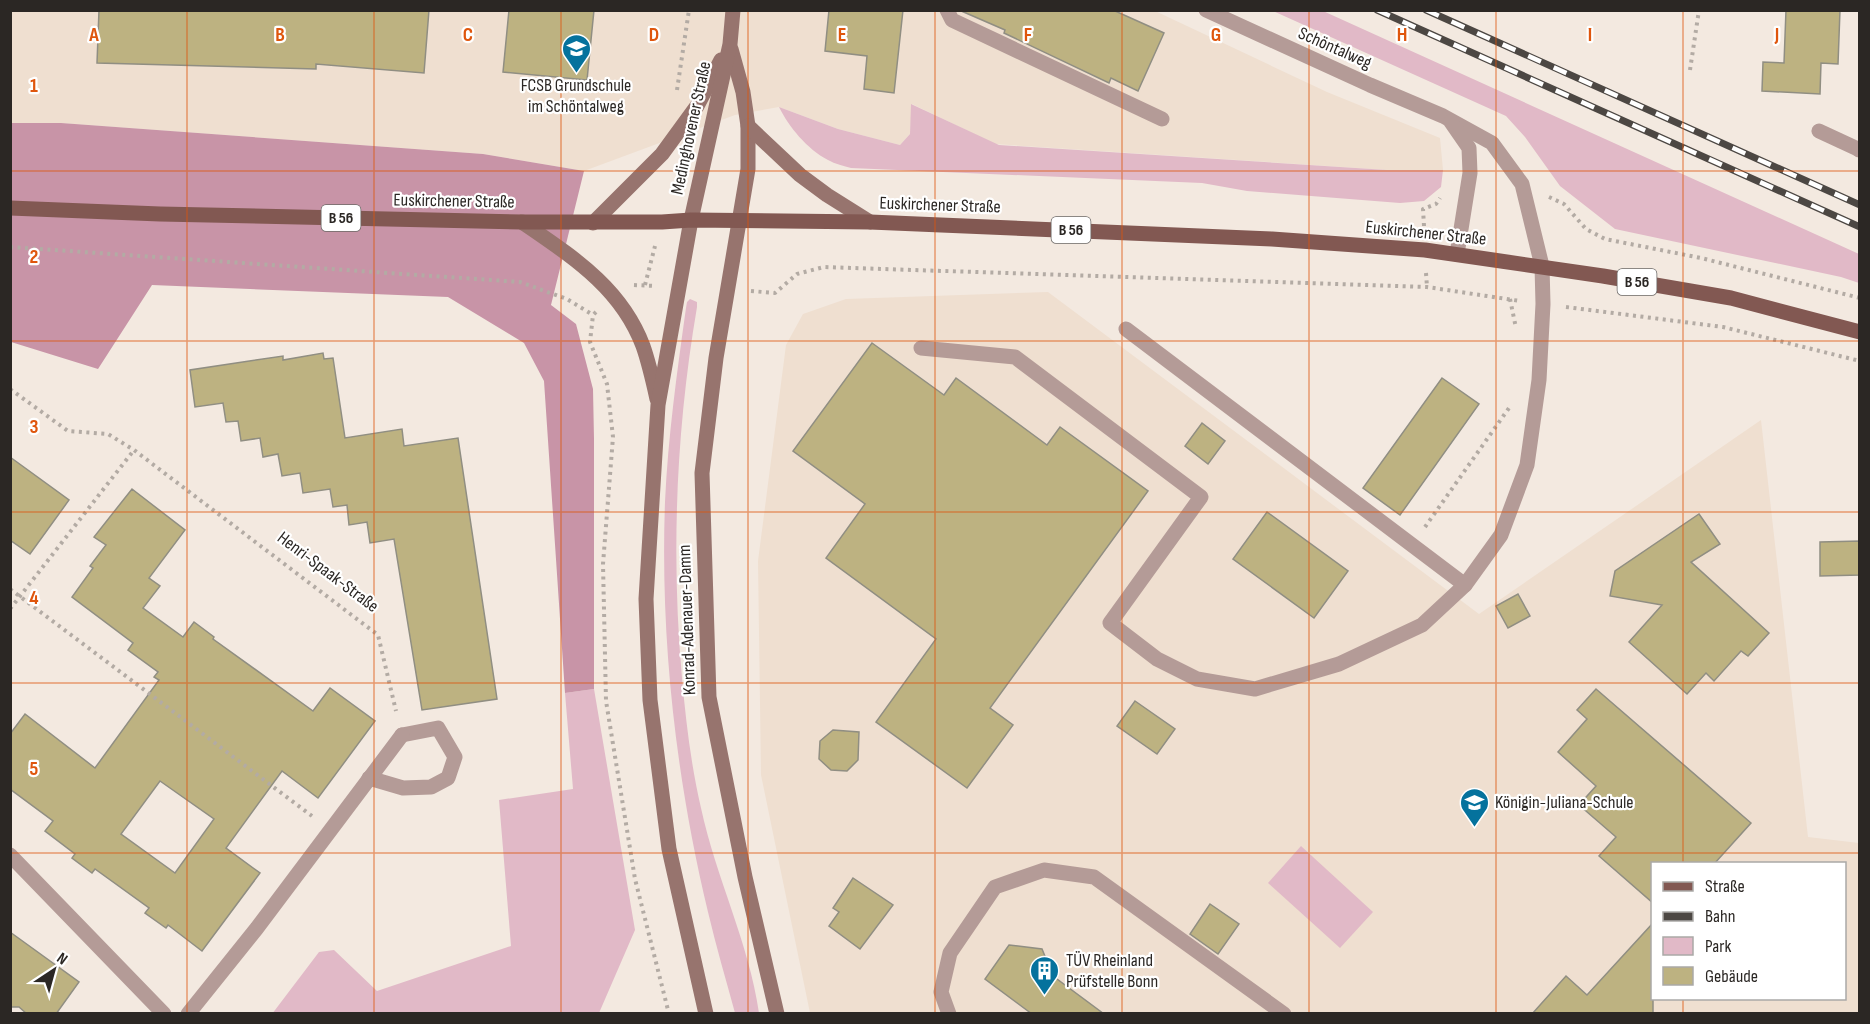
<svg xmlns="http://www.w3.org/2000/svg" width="1870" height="1024" font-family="'Sofia Sans Condensed',sans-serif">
	<rect width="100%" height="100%" fill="#f3e9e0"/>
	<g fill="#efdfd0" fill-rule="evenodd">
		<path d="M1153,10L1327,92L1440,138L1443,170H1387L995,144L912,104L910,134L900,145L838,129L779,107L735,115L584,171L483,154L61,123H11V11Z"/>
		<path d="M1048,292L1479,614L1761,420L1808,837L1859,843V1013H810L761,775L758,561L786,345L803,314L846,299ZM1652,864H1844V998H1652Z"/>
	</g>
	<g fill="#e1b9c7">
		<path d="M1273,11H1323L1859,254V283L1841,277L1615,229L1560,186L1525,137L1506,116Z"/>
		<path d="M911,104L999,145L1387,170H1443L1441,187L1424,201L1400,203L1247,191L1202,183L851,168C844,166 835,164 828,160C807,149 789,127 779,107L838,129L900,145L910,134Z"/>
		<path d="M690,299L697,302V307C676,430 671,554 682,678C686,722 691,765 701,808C716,878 749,943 759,1013H735C726,980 716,946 708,912C676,779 660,639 665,502C668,437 677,372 686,308L687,302Z"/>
		<path d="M594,689L635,930L599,1013L272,1014L319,952L334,950L377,991L511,946L499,800L573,789L565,693Z"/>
		<path d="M1301,846L1373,912L1340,948L1268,883Z"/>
	</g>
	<path fill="#c894a7" d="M10,123H61L483,154L584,171L551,305L576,324L593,389L594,439V689L565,693L544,381L524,343L448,297L152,285L98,369L11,342Z"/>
	<g fill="#bdb281" stroke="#908e82" stroke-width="1.5" fill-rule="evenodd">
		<path d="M99,10H429L424,73L316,64V69L97,63Z"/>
		<path d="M509,10H594L587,80L503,72Z"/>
		<path d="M829,10H903L894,93L864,89L867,56L825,51Z"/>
		<path d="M959,10H1113L1164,33L1138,91L1111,78L1109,83L1004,33L1005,30Z"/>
		<path d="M1786,10H1840L1838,64L1821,63L1820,94L1762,91L1763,62L1784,63Z"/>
		<path d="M872,343L944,395L956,378L1047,445L1060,427L1148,491L990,708L1013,725L967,788L876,722L936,639L826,558L865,504L793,451Z"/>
		<path d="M323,353L324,359L333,358L345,438L402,429L404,446L458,438L497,699L422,710L394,539L370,543L367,522L349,525L347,505L333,507L330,489L303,493L300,473L282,476L278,454L263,457L260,438L241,441L238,421L226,422L223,403L195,407L190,370L283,356V360Z"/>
		<path d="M1442,378L1479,404L1400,515L1363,488Z"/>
		<path d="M1202,423L1225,441L1208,464L1185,446Z"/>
		<path d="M10,457L69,500L30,554L10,540Z"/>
		<path d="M132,489L185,530L149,578L160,586L143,608L183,637L194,622L214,637L213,639L313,711L330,688L375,721L318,798L282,771L226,848L260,873L202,951L168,925L166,928L145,913L149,908L95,869L92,873L72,858L75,854L45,831L53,821L10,789V734L25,714L95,768L159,680L154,677L158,672L128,650L133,643L72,597L93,568L90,566L106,545L94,537ZM160,781L214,819L175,873L121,834Z"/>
		<path d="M1267,512L1348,571L1314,618L1233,559Z"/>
		<path d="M1699,514L1720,544L1691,562L1769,633L1748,656L1741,651L1714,681L1706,673L1687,694L1629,642L1662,605L1610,596L1615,571Z"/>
		<path d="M1860,541V575L1820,576V542Z"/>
		<path d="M1518,594L1530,616L1508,628L1496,606Z"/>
		<path d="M1596,689L1751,823L1714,864H1653V903L1599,856L1616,837L1579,805L1596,786L1558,752L1587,719L1577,710Z"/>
		<path d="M1135,701L1175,729L1157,754L1117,726Z"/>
		<path d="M833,730L859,732L858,760L847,771L831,770L819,759L820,741Z"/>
		<path d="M853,878L893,905L860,949L829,926L839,912L833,908Z"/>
		<path d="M1210,904L1239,924L1218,954L1190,934Z"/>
		<path d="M1653,923V1014H1532L1566,976L1587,995Z"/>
		<path d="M10,932L79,982L56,1014H27L19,1007H10Z"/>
		<path d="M1009,945L1042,949L1053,976L1104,1014H1032L985,979Z"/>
	</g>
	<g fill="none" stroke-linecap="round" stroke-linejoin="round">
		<g stroke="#b3aba4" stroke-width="4" stroke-dasharray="3 4.5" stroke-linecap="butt">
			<path d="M1690,70L1699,10"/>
			<path d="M677,90L689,10"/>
			<path d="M1549,197L1564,204L1586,229L1605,239L1701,258L1860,298"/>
			<path d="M1424,226L1423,209L1436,204L1440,198"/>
			<path d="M10,247L520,282L567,299L593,315"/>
			<path d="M1426,273L1427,287"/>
			<path d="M634,285L656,286"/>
			<path d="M645,285L655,246"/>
			<path d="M751,291L775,293L797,274L824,267L1427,287L1520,301"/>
			<path d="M1510,299L1516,328"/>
			<path d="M1566,307L1723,327L1860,361"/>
			<path d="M596,312L593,315L590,342L607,384L613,437L603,564L606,701L635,879L669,1014"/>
			<path d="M10,389L68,431L108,434L134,450L378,635L396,711"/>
			<path d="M1425,527L1509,408"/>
			<path d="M10,589L312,816"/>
			<path d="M10,609L134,450"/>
		</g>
		<g stroke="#b49b97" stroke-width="15">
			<path d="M947,10L952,20L1162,119"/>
			<path d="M1819,131L1860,150"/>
			<path d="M1126,329L1465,585"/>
			<path d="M921,348L1015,357L1201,497L1110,623L1157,659L1197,679L1255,689L1339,664L1422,625L1465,585L1501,535L1527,465L1539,380L1543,304L1542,266"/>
			<path d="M369,778L403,788L431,787L448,778L455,757L438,728L402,735"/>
			<path d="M949,1014L941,992L950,953L995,887L1044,870L1094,877L1284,1014"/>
		</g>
		<g stroke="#b49b97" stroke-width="15">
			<path d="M1206,10L1370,85L1443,116L1492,143L1522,184L1542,266"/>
			<path d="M1451,122L1469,148L1470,173L1457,254"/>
			<path d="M1859,150L1860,149"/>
			<path d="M10,855L164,1014"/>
			<path d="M188,1014L257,928L402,735"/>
		</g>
		<g stroke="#97746e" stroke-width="15">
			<path d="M731,49L743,92L748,126V169L716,358L702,473L709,697L745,877L777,1014"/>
			<path d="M748,126L800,175L827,195L870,222"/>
			<path d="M522,222C571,256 621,287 643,346C649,363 653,381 657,399"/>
			<path d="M593,223L662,154L697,106L721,60"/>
			<path d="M706,1014L669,849L650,700L646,599L658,405L691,220L730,44L733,10"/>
		</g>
		<path stroke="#825852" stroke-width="15" d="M10,208L160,214L522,222H662L691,220L870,222L1272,239L1425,250L1603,276L1731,298L1860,332"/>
		<defs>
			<g id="rail">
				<path d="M1377,10L1860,227"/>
				<path d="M1426,10L1860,205"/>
			</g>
		</defs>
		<use href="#rail" stroke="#4c4743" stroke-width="7"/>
		<use href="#rail" stroke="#fff" stroke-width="4.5" stroke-dasharray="14" stroke-linecap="butt"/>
	</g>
	<path fill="none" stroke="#df560d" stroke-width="1.5" stroke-opacity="0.55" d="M187,10V1014M374,10V1014M561,10V1014M748,10V1014M935,10V1014M1122,10V1014M1309,10V1014M1496,10V1014M1683,10V864M10,171H1860M10,341H1860M10,512H1860M10,683H1860M10,853H1860M1683,998V1014"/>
	<defs>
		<symbol id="school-pin" viewBox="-11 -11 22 30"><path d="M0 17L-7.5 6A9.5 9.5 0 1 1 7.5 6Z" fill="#05729d" stroke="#fff"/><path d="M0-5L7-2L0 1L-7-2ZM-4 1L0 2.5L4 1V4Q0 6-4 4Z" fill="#fff"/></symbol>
		<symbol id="building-pin" viewBox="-11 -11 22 30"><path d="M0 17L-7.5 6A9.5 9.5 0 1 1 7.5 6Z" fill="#05729d" stroke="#fff"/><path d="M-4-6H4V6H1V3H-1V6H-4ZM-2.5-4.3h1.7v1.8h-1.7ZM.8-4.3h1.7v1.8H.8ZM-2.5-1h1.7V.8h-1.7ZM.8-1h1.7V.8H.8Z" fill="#fff"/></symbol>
	</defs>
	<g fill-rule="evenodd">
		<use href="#school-pin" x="560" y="32" width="33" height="45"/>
		<use href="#school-pin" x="1458" y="786" width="33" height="45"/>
		<use href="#building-pin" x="1028" y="954" width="33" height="45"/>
	</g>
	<g text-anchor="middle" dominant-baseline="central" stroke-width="4.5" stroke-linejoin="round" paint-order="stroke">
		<g fill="#fff" stroke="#6b6866" stroke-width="1.5">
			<rect x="321.5" y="205" width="39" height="26" rx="4.5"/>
			<rect x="1051.5" y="217" width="39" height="26" rx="4.5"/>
			<rect x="1617.5" y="269" width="39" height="26" rx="4.5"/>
		</g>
		<g font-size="16" font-weight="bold" fill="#2b2724">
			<text x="341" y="218">B 56</text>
			<text x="1071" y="230">B 56</text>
			<text x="1637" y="282">B 56</text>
		</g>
		<g font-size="18" fill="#2b2724" stroke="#fff">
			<text transform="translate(1335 48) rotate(24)">Schöntalweg</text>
			<text transform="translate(691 128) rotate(-78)">Medinghovener Straße</text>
			<text transform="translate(454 201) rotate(1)">Euskirchener Straße</text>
			<text transform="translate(940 205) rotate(2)">Euskirchener Straße</text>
			<text transform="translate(1426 233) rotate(6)">Euskirchener Straße</text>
			<text transform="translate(328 572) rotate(37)">Henri-Spaak-Straße</text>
			<text transform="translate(687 620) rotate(-92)">Konrad-Adenauer-Damm</text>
		</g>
		<g font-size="18" fill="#2b2724" stroke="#fff" text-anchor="start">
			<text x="576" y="85" text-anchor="middle">FCSB Grundschule<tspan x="576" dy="21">im Schöntalweg</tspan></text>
			<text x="1495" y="802">Königin-Juliana-Schule</text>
			<text x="1066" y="960">TÜV Rheinland<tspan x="1066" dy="21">Prüfstelle Bonn</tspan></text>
		</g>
	</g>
	<g font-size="20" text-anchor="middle" font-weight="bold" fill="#df560d" stroke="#fff" stroke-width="4.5" stroke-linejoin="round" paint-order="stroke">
		<text x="94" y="41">A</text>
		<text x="280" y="41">B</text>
		<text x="468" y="41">C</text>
		<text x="654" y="41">D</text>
		<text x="842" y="41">E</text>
		<text x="1028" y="41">F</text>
		<text x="1216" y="41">G</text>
		<text x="1402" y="41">H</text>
		<text x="1590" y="41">I</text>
		<text x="1777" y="41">J</text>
		<text x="34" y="92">1</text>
		<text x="34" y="263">2</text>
		<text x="34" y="433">3</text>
		<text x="34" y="604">4</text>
		<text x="34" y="775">5</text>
	</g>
	<rect width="1870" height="1024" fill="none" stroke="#2b2724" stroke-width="24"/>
	<rect x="1651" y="862" width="195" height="138" fill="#ffffff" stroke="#aaa9a7" stroke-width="1.5"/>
	<rect x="1663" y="882" width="30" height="9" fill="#825852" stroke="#aaa9a7" stroke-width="1.5"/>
	<text x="1705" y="892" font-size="18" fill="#2b2724">Straße</text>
	<rect x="1663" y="912" width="30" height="9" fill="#4c4743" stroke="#aaa9a7" stroke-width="1.5"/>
	<text x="1705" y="922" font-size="18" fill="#2b2724">Bahn</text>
	<rect x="1663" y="937" width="30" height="18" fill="#e1b9c7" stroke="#aaa9a7" stroke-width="1.5"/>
	<text x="1705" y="952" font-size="18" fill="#2b2724">Park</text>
	<rect x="1663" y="967" width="30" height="18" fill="#bdb281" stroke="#aaa9a7" stroke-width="1.5"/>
	<text x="1705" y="982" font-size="18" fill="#2b2724">Gebäude</text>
	<g transform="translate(54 970) rotate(36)" stroke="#ffffff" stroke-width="4.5" paint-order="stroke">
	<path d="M0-4.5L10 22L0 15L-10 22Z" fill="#2b2724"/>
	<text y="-9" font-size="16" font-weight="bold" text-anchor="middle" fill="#2b2724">N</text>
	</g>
</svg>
